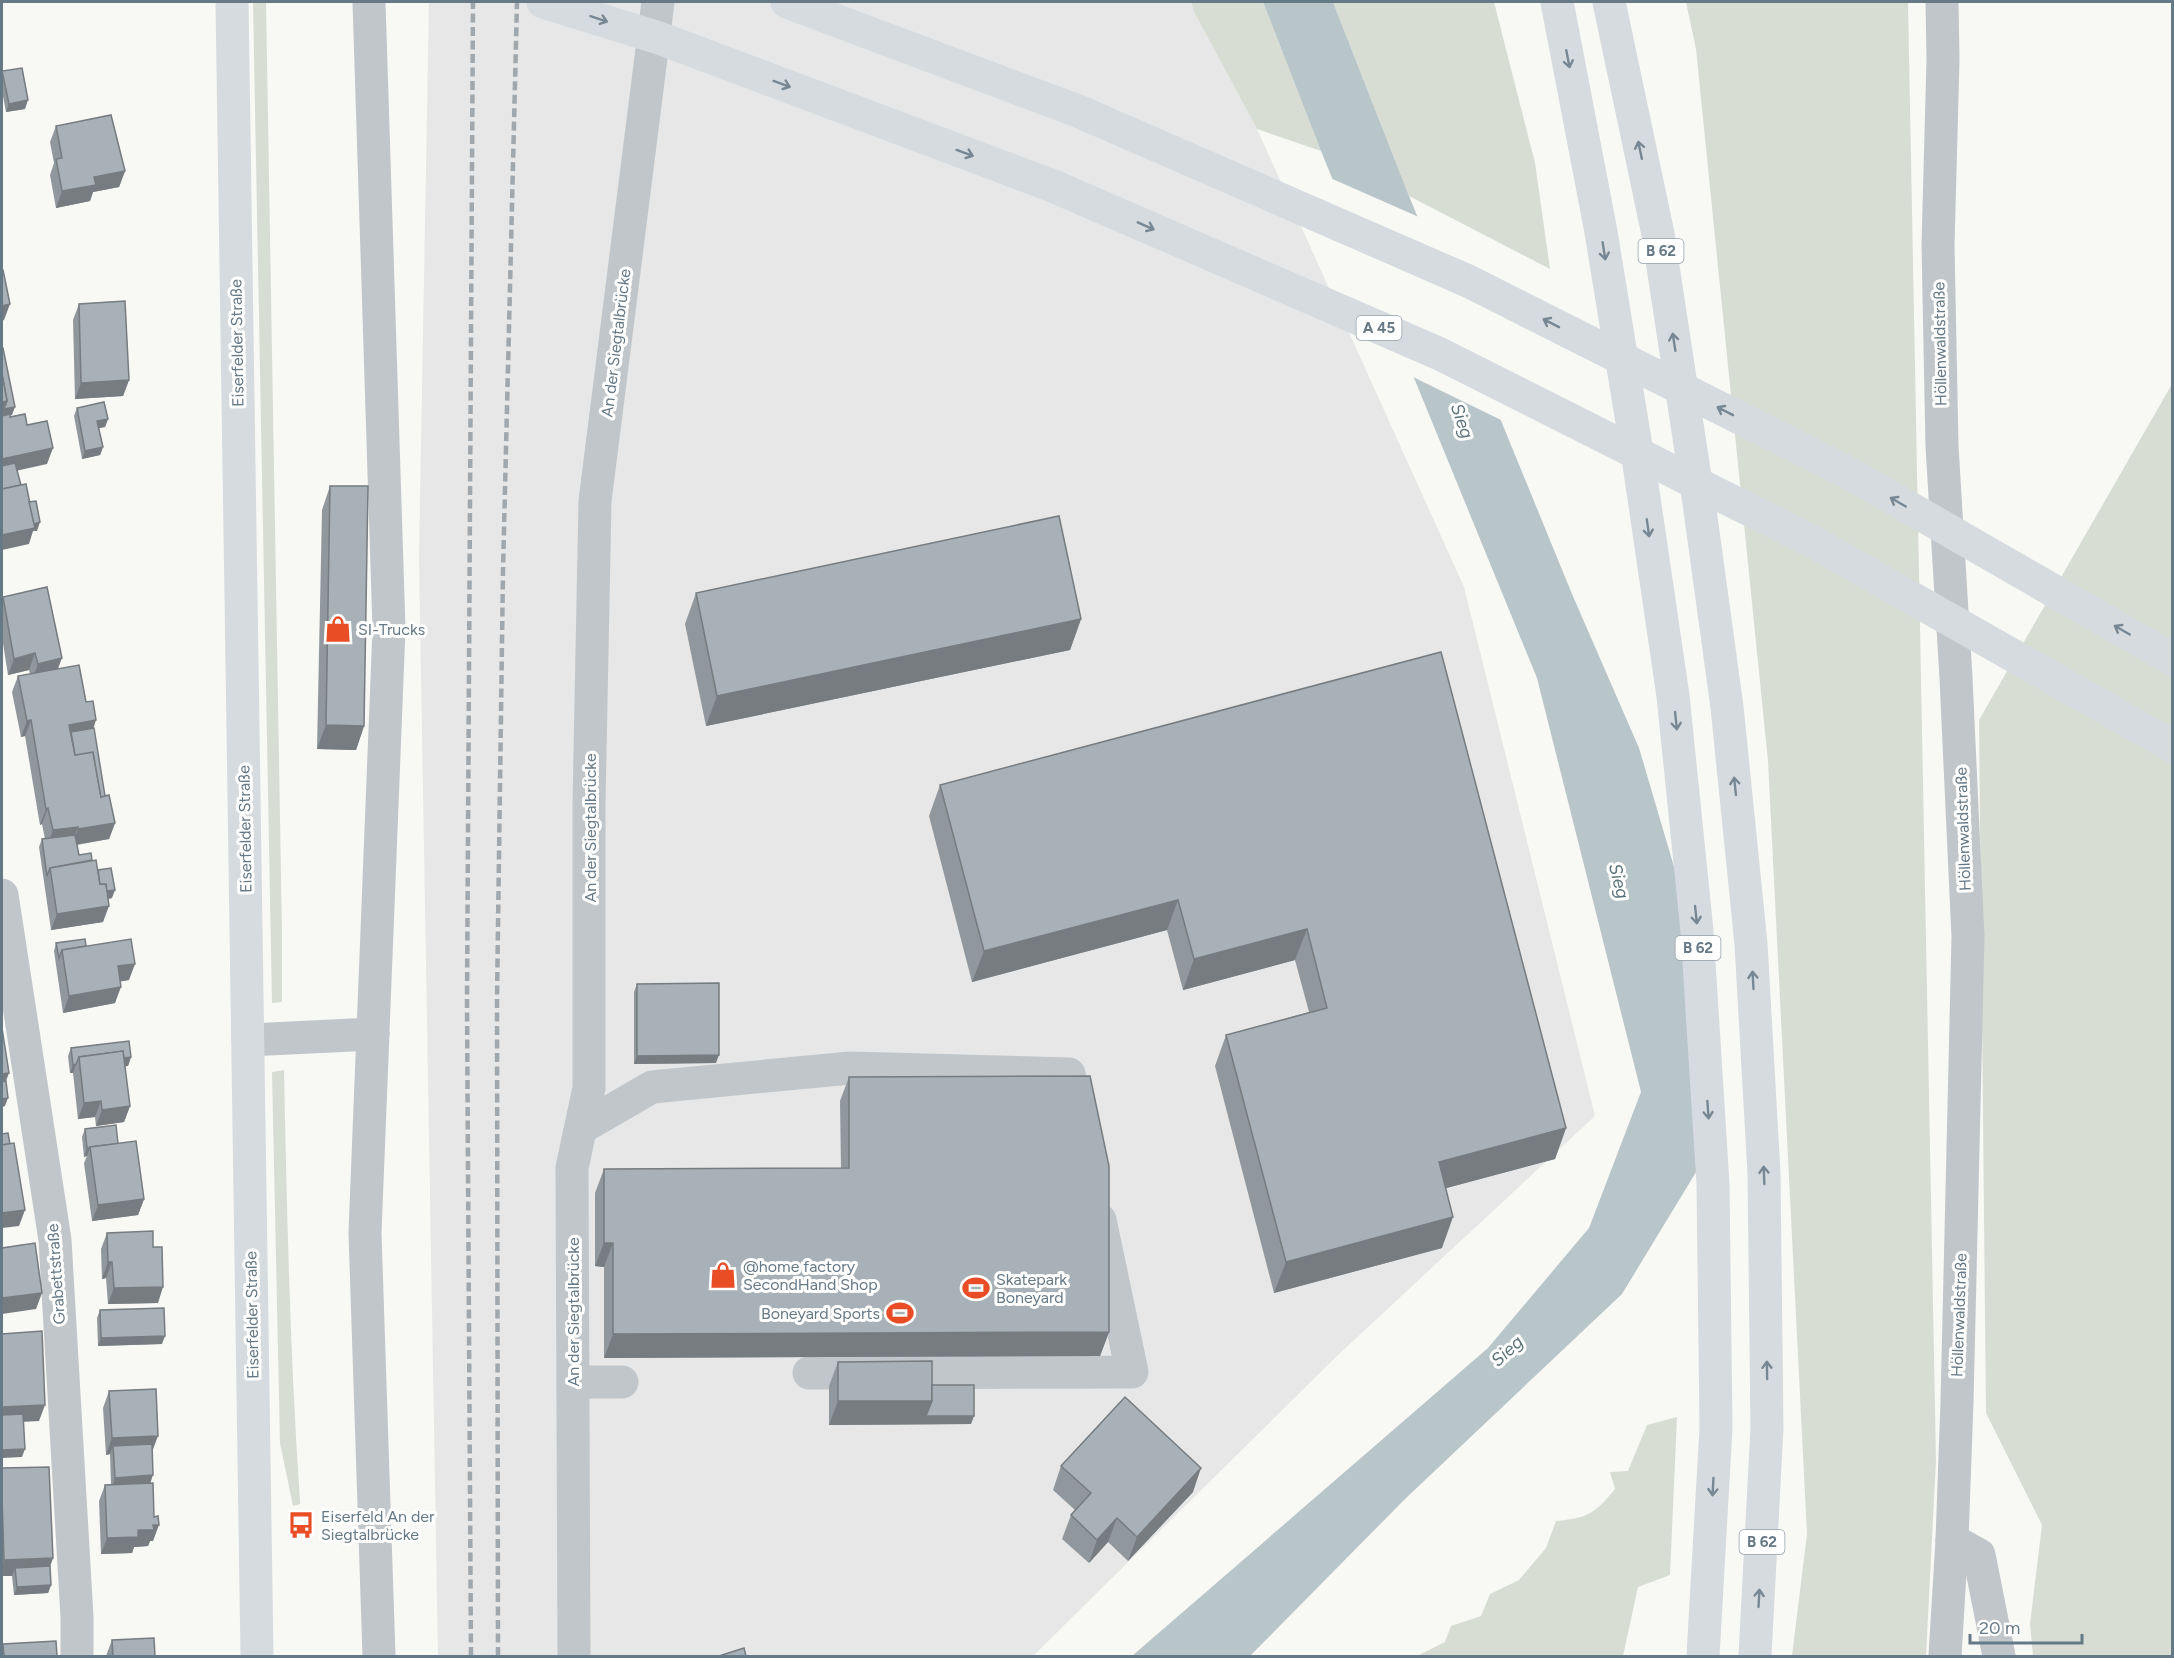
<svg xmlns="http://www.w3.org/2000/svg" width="2174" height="1658" font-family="Figtree,sans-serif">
	<rect width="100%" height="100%" fill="#f8f8f5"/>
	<path fill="#e6e7e6" d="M429,2H1191L1194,12L1257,129L1464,587L1595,1116L1338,1355L1033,1656H438L419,558Z"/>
	<g fill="#d8ddd4">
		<path d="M253,2H266L282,934V1002L272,1003Z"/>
		<path d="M1191,2H1263L1321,151L1257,129L1194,12Z"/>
		<path d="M1333,2H1494L1535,163L1550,269L1409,196Z"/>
		<path d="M1686,2H1908L1936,1460L1926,1656H1792L1807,1534L1768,761L1696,49Z"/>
		<path d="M2172,384V1656H2033L2030,1624L2042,1525L1986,1413L1979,720Z"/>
		<path d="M284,1070C287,1214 290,1357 300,1501V1504L293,1506L280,1443L272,1072Z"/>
		<path d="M1677,1417L1670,1575L1638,1587L1623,1656H1417L1445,1642L1451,1626L1481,1616L1490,1594L1519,1580L1546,1548L1556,1521C1588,1518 1594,1514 1615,1489L1610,1472L1628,1471L1647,1425Z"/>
	</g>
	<path fill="#b8c5c9" d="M1263,2H1333L1409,196L1572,594L1639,748L1698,948L1707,1154L1622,1294L1405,1499L1250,1656H1132L1488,1348L1589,1228L1641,1092L1537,678L1321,151Z"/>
	<path fill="#f8f8f5" d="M1328,177L1421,218L1505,422L1409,375Z"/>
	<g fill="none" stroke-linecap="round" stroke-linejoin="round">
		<g stroke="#c1c6ca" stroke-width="33">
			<path d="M369,2L389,629L365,1233L379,1656"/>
			<path d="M1942,2L1943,60L1938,245L1942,446L1956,678L1968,937L1957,1402L1952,1540L1945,1656"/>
			<path d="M2,895L55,1240L77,1617V1656"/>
			<path d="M248,1040L373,1034"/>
			<path d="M581,1128L652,1087L850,1068L1069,1074L1075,1100"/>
			<path d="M809,1373L1132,1372L1100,1220"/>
			<path d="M573,1382H622"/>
			<path d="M1952,1540L1979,1555L1999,1656"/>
			<path d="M574,1656L572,1168L589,1088V803L595,501L658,2"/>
		</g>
		<path stroke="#d6dbdf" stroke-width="33" d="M232,2L257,1656"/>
		<g stroke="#d6dbdf" stroke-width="33">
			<path d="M543,2L659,38L1053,186L1440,354L1817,544L2172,746"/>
			<path d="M787,2L1078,111L1468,281L1849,473L2172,659"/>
			<path d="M1557,2L1601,232L1640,471L1673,696L1697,931L1713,1184L1716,1428L1703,1656"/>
			<path d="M1609,2L1658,234L1699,503L1727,707L1751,944L1764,1173L1767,1428L1755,1656"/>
		</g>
		<g stroke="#a0a8ae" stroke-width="4.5" stroke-dasharray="9 4.5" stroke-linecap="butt">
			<path d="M471,1656L467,1003L473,2"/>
			<path d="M498,1656L497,999L503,571L517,2"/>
		</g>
	</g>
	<g fill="#90989d">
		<path d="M2,71L25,109L6,112L2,91Z"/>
		<path d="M56,126L125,171L119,187L93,192L90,201L56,208L50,175L54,163L50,142Z"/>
		<path d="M79,304L129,380L123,396L75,399L73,320Z"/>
		<path d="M77,408L108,419L105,427L99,428L103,447L100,455L82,459L74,416Z"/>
		<path d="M330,486L364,726L356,750L317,749L322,510Z"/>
		<path d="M696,593L1081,619L1070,650L706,726L685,624Z"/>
		<path d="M3,597L58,668L86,702L94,728L105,796L115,823L109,839L77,845L79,855L92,860L112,898L108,899L103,922L51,930L39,847L42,839H45L42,824L40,825L25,736L21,737L12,692L18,676L30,674L29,670L8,675L2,637V601Z"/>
		<path d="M1441,652L1566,1128L1555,1159L1446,1188L1442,1248L1274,1293L1215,1066L1226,1035L1309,1012L1295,960L1183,990L1167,930L972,982L929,816L940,785Z"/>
		<path d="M56,943L86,946L129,980L120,981L115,1003L63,1013L54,951Z"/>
		<path d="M637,984L716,1063L634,1064V992Z"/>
		<path d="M71,1048L131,1057L128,1066H125L130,1106L124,1122L96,1126L95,1117L78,1119L73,1073H70L68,1056Z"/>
		<path d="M849,1077L1109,1332L1100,1356L604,1358V1267L595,1266V1193L604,1169L841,1168L840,1101Z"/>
		<path d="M85,1129L118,1144L144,1199L138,1215L92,1221L84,1163L87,1156L84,1157L82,1137Z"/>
		<path d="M107,1233L153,1247L158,1303L108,1304L106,1278L102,1279L101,1249Z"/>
		<path d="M100,1310L162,1344L98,1346L97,1318Z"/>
		<path d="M838,1362L932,1385L971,1424L829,1425V1386Z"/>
		<path d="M109,1391L152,1451L150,1483L153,1541H150L148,1546L134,1547L132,1553L101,1554L99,1501L105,1485L111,1484L110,1454L106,1455L103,1408Z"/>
		<path d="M1061,1466L1193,1492L1128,1561L1108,1542L1089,1563L1062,1539L1071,1515L1075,1510L1053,1490Z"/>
		<path d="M2,1468L53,1558L50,1566L51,1585L48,1593L14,1595L12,1576H2Z"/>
		<path d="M112,1640L155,1656H106Z"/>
		<path d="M3,1644L57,1656H2V1650Z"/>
	</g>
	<g fill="#767c80">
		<path d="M28,100L25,109L6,112L9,104Z"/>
		<path d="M125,171L119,187L93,192L90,201L56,208L62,191L94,177Z"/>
		<path d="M10,304L4,320L2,321V306Z"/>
		<path d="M129,380L123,396L75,399L81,383Z"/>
		<path d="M7,401L15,407L12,415L2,417V402Z"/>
		<path d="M108,419L105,427L94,429L97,421Z"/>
		<path d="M103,447L100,455L82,459L85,451Z"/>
		<path d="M53,448L47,464L2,474V459Z"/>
		<path d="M40,522L37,531H33L29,544L2,550V535L30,525Z"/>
		<path d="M1081,619L1070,650L706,726L717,696Z"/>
		<path d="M35,653L29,670L8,675L14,659Z"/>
		<path d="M62,658L56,674L32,680L38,664Z"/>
		<path d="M31,720L25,736L21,737L27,721Z"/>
		<path d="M96,720L91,736L68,740L69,725Z"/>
		<path d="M326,725L364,726L356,750L317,749Z"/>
		<path d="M48,808L42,824L40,825L46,809Z"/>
		<path d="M115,823L109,839L72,845L78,829Z"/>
		<path d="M78,827L72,843L47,846L53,830Z"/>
		<path d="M115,890L112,898L94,901L97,892Z"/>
		<path d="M1178,900L1167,930L972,982L984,951Z"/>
		<path d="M109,906L103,922L51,930L57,914Z"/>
		<path d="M1307,929L1295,960L1183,990L1194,959Z"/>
		<path d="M135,964L129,980L112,983L118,966Z"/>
		<path d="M121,987L115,1003L63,1013L69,996Z"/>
		<path d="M719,1055L716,1063L634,1064L637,1056Z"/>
		<path d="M131,1057L128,1066L80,1072L79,1064Z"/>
		<path d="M76,1064L73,1073H70L73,1065Z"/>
		<path d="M9,1073L3,1089L2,1090V1074Z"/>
		<path d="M8,1098L5,1106L2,1107V1099Z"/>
		<path d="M101,1101L95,1117L78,1119L84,1103Z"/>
		<path d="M130,1106L124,1122L96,1126L102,1110Z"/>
		<path d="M1566,1128L1555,1159L1428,1193L1439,1162Z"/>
		<path d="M87,1148H90L87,1156L84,1157Z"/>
		<path d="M144,1199L138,1215L92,1221L98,1205Z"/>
		<path d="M25,1210L19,1226L2,1228V1213Z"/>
		<path d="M1453,1217L1442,1248L1274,1293L1286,1262Z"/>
		<path d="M604,1243H613L604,1267L595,1266Z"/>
		<path d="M108,1262H112L106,1278L102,1279Z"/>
		<path d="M163,1287L158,1303L108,1304L114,1288Z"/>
		<path d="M42,1293L36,1309L2,1314V1298Z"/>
		<path d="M1109,1332L1100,1356L604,1358L613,1334Z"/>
		<path d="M165,1336L162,1344L98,1346L101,1338Z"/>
		<path d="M838,1401H932L974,1416L971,1424L829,1425Z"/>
		<path d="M45,1405L39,1421L2,1423V1407Z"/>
		<path d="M158,1436L152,1452L113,1446L110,1454L106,1455L112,1438Z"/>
		<path d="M25,1449L22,1457L2,1458V1450Z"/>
		<path d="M1201,1468L1193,1492L1128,1561L1137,1537Z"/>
		<path d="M153,1475L150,1484L112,1487L115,1478Z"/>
		<path d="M1117,1518L1108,1542L1089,1563L1097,1540Z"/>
		<path d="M153,1525H159L153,1541H150L148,1546L134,1547L132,1553L101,1554L107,1538L138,1530Z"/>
		<path d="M53,1558L47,1574L15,1568L12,1576H2V1568L4,1560Z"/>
		<path d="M51,1585L48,1593L14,1595L17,1587Z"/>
	</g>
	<g fill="#a8b1b7" stroke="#767c80" stroke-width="1.5">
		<path d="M22,68L28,100L9,104L2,71Z"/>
		<path d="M111,115L125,171L94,177L96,185L62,191L56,159L62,158L56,126Z"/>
		<path d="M2,270H3L10,304L2,306Z"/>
		<path d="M125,301L129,380L81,383L79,304Z"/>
		<path d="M2,348H3L15,407L4,409L7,401L2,374Z"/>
		<path d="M2,374L7,401L2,402Z"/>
		<path d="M104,402L108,419L97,421L103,447L85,451L77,408Z"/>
		<path d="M10,414V417L25,414L27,425L47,421L53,448L2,459V416Z"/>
		<path d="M15,463L21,485L2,489V466Z"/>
		<path d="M26,484L35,528L2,535V489Z"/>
		<path d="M330,486H368L364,726L326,725Z"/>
		<path d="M36,501L40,522L34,524L29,502Z"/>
		<path d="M1059,516L1081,619L717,696L696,593Z"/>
		<path d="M47,587L62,658L38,664L35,653L14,659L3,597Z"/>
		<path d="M1441,652L1566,1128L1439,1162L1453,1217L1286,1262L1226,1035L1327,1008L1307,929L1194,959L1178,900L984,951L940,785Z"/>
		<path d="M79,665L86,702L93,701L96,720L69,725L75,755L93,752L101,797L109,795L115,823L78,829V827L53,830L48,808L46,809L31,720L27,721L18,676Z"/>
		<path d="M94,728L105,796L101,797L93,752L75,755L71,732Z"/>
		<path d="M75,835L79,855L91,853L92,860L50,868L47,876L42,839Z"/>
		<path d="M96,860L100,884H106L109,906L57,914L50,868Z"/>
		<path d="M111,868L115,890L107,891L106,884H100L98,870Z"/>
		<path d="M85,939L86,946L62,950L59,958L56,943Z"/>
		<path d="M131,939L135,964L118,966L121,987L69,996L62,950Z"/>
		<path d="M719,983V1055L637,1056V984Z"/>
		<path d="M2,1028L9,1073L2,1074Z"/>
		<path d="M129,1041L131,1057L124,1058L123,1051L79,1057L76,1064L73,1065L71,1048Z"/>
		<path d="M123,1051L130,1106L102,1110L101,1101L84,1103L79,1057Z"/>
		<path d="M1090,1076L1109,1166V1332L613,1334V1243H604V1169L849,1168V1077Z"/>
		<path d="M6,1081L8,1098L2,1099V1082Z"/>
		<path d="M116,1125L118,1144L90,1147V1148H87L85,1129Z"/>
		<path d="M8,1133L10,1144L2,1145V1134Z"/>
		<path d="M136,1141L144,1199L98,1205L90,1147Z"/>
		<path d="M14,1143L25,1210L2,1213V1145Z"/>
		<path d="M153,1231V1247H162L163,1287L114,1288L112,1262H108L107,1233Z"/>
		<path d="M35,1243L42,1293L2,1298V1248Z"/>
		<path d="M164,1308L165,1336L101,1338L100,1310Z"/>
		<path d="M42,1331L45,1405L2,1407V1334Z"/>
		<path d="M932,1361V1401H838V1362Z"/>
		<path d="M932,1385H974V1416H926L932,1401Z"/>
		<path d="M156,1389L158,1436L112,1438L109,1391Z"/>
		<path d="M1125,1397L1201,1468L1137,1537L1117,1518L1097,1540L1071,1515L1091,1493L1061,1466Z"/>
		<path d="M23,1414L25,1449L2,1450V1415Z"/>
		<path d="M152,1444L153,1475L115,1478L113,1446Z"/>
		<path d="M49,1467L53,1558L4,1560L2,1498V1468Z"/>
		<path d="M153,1483L154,1517L158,1516L159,1525H153L154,1530H138V1537L107,1538L105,1485Z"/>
		<path d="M50,1566L51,1585L17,1587L15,1568Z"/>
		<path d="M154,1638L155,1656H113L112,1640Z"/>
		<path d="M56,1641L57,1656H4L3,1644Z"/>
		<path d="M744,1648L746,1656H719Z"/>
	</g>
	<defs><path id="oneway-shaft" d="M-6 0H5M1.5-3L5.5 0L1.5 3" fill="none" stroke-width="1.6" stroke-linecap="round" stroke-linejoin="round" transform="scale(1.5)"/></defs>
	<g stroke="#778894">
		<use href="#oneway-shaft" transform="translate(599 19) rotate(18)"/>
		<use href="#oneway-shaft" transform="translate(1568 59) rotate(79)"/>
		<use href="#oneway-shaft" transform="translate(782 84) rotate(20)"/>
		<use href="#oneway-shaft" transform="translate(1640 150) rotate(-102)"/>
		<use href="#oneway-shaft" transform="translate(965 153) rotate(20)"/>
		<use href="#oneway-shaft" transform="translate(1146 226) rotate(24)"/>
		<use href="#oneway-shaft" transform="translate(1604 251) rotate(81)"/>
		<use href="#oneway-shaft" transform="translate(1551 323) rotate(-153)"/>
		<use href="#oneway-shaft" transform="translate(1674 342) rotate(-99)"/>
		<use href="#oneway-shaft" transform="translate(1725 411) rotate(-153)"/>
		<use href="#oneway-shaft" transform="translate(1898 502) rotate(-150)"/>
		<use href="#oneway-shaft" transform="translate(1648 528) rotate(82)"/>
		<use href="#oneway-shaft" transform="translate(2122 630) rotate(-150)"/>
		<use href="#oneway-shaft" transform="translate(1676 721) rotate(84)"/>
		<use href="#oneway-shaft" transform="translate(1735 786) rotate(-96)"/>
		<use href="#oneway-shaft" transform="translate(1696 915) rotate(84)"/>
		<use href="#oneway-shaft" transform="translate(1753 980) rotate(-93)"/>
		<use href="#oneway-shaft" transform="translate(1708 1110) rotate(86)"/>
		<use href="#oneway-shaft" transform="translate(1764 1175) rotate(-92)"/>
		<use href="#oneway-shaft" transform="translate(1767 1370) rotate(-91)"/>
		<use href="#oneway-shaft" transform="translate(1713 1487) rotate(93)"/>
		<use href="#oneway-shaft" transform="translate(1759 1598) rotate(-87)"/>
	</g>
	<defs>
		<symbol id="shop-bare" viewBox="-9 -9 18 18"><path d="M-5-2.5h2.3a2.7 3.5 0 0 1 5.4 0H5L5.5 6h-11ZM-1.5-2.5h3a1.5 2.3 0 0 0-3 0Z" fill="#e84d25" stroke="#fff" stroke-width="2.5" paint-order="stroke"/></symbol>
		<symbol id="stadium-bare" viewBox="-9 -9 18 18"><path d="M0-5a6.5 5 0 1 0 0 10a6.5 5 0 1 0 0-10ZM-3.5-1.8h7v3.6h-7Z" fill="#e84d25" stroke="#fff" stroke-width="2.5" paint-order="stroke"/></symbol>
		<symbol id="bus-bare" viewBox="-9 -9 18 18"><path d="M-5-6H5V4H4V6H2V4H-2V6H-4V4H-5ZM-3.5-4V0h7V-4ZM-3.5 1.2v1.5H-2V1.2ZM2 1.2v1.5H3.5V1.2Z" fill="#e84d25" stroke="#fff" stroke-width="2.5" paint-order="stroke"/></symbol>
	</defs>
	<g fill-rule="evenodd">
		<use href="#shop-bare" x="319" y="610" width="38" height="38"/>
		<use href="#shop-bare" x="704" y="1256" width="38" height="38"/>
		<use href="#stadium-bare" x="957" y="1269" width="38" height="38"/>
		<use href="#stadium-bare" x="881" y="1294" width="38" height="38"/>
		<use href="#bus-bare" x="282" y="1506" width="38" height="38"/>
	</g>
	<g text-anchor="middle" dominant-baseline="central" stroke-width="6" stroke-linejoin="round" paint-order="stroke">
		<g fill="#fff" stroke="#94a1ab" stroke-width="1.5">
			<rect x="1638.5" y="239" width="45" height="24" rx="4.5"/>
			<rect x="1356.5" y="316" width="45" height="24" rx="4.5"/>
			<rect x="1675.5" y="936" width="45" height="24" rx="4.5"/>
			<rect x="1739.5" y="1530" width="45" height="24" rx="4.5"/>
		</g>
		<g font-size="15" font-weight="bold" fill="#667987">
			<text x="1661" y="251">B 62</text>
			<text x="1379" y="328">A 45</text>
			<text x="1698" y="948">B 62</text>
			<text x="1762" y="1542">B 62</text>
		</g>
		<g font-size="16" fill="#667987" stroke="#fff">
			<text transform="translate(237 343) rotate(-91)">Eiserfelder Straße</text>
			<text transform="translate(616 343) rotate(-83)">An der Siegtalbrücke</text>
			<text transform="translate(1940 344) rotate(-91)">Höllenwaldstraße</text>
			<text transform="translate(590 828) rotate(-90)">An der Siegtalbrücke</text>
			<text transform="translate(245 829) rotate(-91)">Eiserfelder Straße</text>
			<text transform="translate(1963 829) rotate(-92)">Höllenwaldstraße</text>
			<text transform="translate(56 1274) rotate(-94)">Grabettstraße</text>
			<text transform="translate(573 1312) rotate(-90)">An der Siegtalbrücke</text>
			<text transform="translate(252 1315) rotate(-91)">Eiserfelder Straße</text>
			<text transform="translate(1959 1315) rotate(-88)">Höllenwaldstraße</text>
		</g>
		<g font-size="16" fill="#667987" stroke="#fff" text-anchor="start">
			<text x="358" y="629">SI-Trucks</text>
			<text x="743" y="1266">@home factory<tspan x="743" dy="18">SecondHand Shop</tspan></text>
			<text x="996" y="1279">Skatepark<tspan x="996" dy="18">Boneyard</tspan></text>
			<text x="880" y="1313" text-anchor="end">Boneyard Sports</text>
			<text x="321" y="1516">Eiserfeld An der<tspan x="321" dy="18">Siegtalbrücke</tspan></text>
		</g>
		<g font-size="18" font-style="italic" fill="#5d747c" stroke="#fff">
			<text transform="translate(1462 421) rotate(71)">Sieg</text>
			<text transform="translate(1619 881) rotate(76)">Sieg</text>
			<text transform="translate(1507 1351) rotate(-42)">Sieg</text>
		</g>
	</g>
	<rect width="2174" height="1658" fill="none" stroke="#667987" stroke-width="6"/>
	<path d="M1970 1634v9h112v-9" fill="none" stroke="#667987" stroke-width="3"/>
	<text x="1979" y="1634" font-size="18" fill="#667987" stroke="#ffffff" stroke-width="4.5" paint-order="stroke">20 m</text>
</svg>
